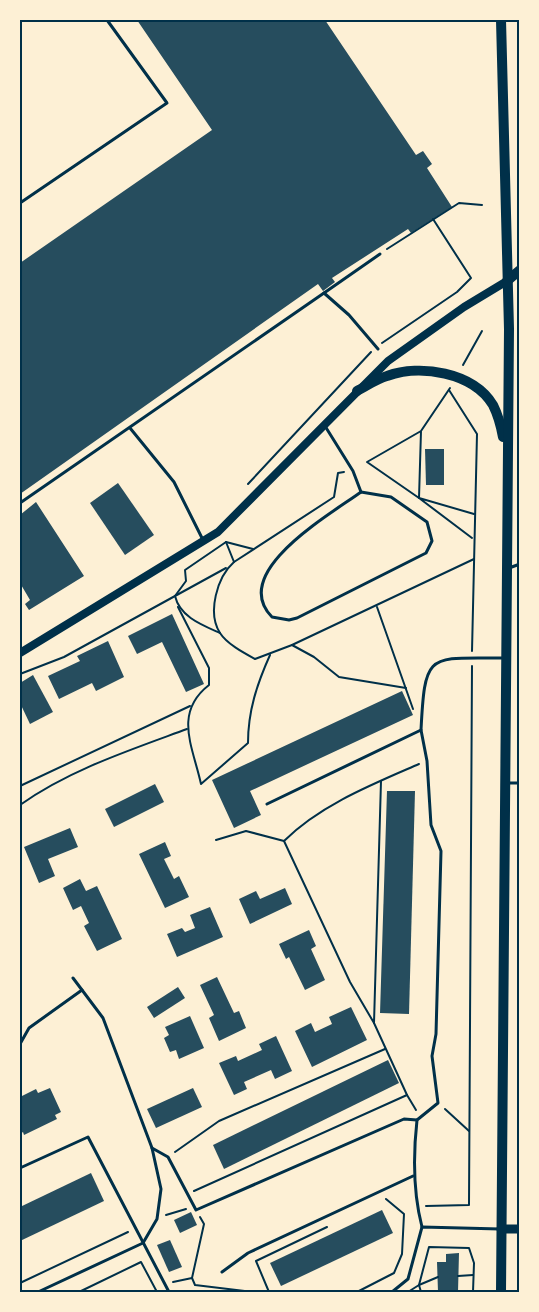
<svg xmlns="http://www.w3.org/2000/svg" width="539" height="1312" font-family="'Golos Text',sans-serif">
	<rect width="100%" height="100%" fill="#fdf0d5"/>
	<g fill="#264d5e">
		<path d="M137,20H325L416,155L423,151L432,164L427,168L452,207L411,233L408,229L332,278L335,282L323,291L318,284L20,494V263L212,130Z"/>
		<path d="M425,449H444V485H426Z"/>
		<path d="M118,483L154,535L125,555L90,503Z"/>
		<path d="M36,502L84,576L29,610L25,604L30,600L20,583V515Z"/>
		<path d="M172,614L204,684L186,692L162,642L137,654L128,636Z"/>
		<path d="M108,641L124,677L96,691L92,683L59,699L48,676L80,661L77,656Z"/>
		<path d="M33,675L53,712L30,724L20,703V683Z"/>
		<path d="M402,691L413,715L250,791L261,815L234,828L212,780Z"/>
		<path d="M155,784L164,802L114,827L105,809Z"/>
		<path d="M387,791H415L409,1014L380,1013Z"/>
		<path d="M70,828L78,847L48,859L55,876L39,883L24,847Z"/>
		<path d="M165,842L171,856L164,859L174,879L179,876L189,897L165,908L139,854Z"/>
		<path d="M80,879L86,891L97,886L122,939L97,951L84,926L89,923L81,906L73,910L63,888Z"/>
		<path d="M285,888L292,904L250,924L239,899L256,891L260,899Z"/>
		<path d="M210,907L223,937L177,957L167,934L182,928L185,932L195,928L190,915Z"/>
		<path d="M309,930L316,946L311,949L325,980L305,990L289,957L286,959L279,944Z"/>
		<path d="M217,977L234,1013L239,1011L246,1028L219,1041L209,1018L214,1015L200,985Z"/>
		<path d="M178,987L185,998L154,1018L147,1007Z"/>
		<path d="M351,1007L367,1040L312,1067L295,1031L311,1023L315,1032L332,1024L329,1017Z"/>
		<path d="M190,1016L204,1048L179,1059L176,1050L170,1052L164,1038L169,1035L165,1027Z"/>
		<path d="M276,1036L292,1071L275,1079L271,1070L244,1082L247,1089L234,1095L219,1063L236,1056L238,1061L262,1050L259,1044Z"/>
		<path d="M388,1060L399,1083L224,1169L213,1145Z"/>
		<path d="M50,1088L61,1112L55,1115L57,1119L24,1135L23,1132L20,1134V1097L36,1089L38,1093Z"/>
		<path d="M193,1088L202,1107L156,1128L147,1109Z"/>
		<path d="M91,1173L104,1201L20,1241V1207Z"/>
		<path d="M382,1210L393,1233L281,1286L270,1263Z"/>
		<path d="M191,1212L197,1225L180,1233L174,1220Z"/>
		<path d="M170,1240L182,1267L169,1272L157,1245Z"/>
		<path d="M459,1253L458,1292H438L437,1262H446V1254Z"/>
	</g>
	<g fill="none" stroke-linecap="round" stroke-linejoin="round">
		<g stroke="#003049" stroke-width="2">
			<path d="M387,249L459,203L482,205"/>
			<path d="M382,343L457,292L471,278L433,219"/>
			<path d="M463,365L482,331"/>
			<path d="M449,390L477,434L472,651"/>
			<path d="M421,431L419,498L367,462L421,431L450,388"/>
			<path d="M248,484L371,352"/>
			<path d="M472,538L419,498L474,514"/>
			<path d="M226,542L234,562L334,497L338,473L344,472"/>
			<path d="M234,562C217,577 207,613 220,633C227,644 244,653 255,659L292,645L314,657L339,677L406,688"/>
			<path d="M178,607L209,668V685C173,713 193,747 201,784L248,743C248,711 257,684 270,655"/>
			<path d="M377,607L413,709"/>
			<path d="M220,633C202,625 180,617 175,596L226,568"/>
			<path d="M292,645L474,559"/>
			<path d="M20,674L64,657L175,596L186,581L185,570L226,542L253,549"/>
			<path d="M20,786L190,706"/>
			<path d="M20,805C69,770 130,750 187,729"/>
			<path d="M216,840L246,831L284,841L350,982L374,1023L381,781"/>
			<path d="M284,841C320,805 373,784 419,764"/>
			<path d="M407,1095L416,1110"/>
			<path d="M445,1109L469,1131"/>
			<path d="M175,1152L219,1121L385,1049"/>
			<path d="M194,1191L407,1095L374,1023"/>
			<path d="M426,1206L469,1205L472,666"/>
			<path d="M166,1215L186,1209"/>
			<path d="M458,1276L473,1275"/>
			<path d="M192,1278L204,1224L200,1217"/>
			<path d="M173,1282L192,1278L195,1285L253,1292"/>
			<path d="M20,1283L128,1232"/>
			<path d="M419,1285L429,1247L469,1248L474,1263L473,1292"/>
			<path d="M419,1285L438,1277"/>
			<path d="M79,1292L141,1262L157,1292"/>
			<path d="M269,1292L256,1261L327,1227"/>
			<path d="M357,1292L394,1273L402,1254L404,1214L386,1199"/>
			<path d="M408,1292L419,1285L421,1292"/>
		</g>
		<g stroke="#003049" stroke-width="3">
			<path d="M20,203L167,103L107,20"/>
			<path d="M324,293L380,254"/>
			<path d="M325,426L353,471L361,492"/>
			<path d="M130,428L174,482L203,540"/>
			<path d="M361,492L391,497L427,522L432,541L426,553L297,618L289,620L272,617C228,572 331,514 361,492Z"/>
			<path d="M20,503L324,293L349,315L378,349"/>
			<path d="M509,568L520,564"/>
			<path d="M421,730C425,651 428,658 503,658"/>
			<path d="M508,783H520"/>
			<path d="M267,804L421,730L427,761L431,825L441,851L436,1034L432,1056L438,1103L417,1120C413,1156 413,1192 422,1227"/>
			<path d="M73,978L103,1018L152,1148L168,1157L196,1210L404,1119L417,1120"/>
			<path d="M20,1044L29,1028L82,990"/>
			<path d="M20,1168L88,1137L169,1292"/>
			<path d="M222,1272L248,1253L413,1176"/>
			<path d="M38,1292L143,1243L157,1219L161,1189L152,1148"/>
			<path d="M392,1292L408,1279L422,1227L500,1229"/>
		</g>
		<path stroke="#003049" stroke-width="8" d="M20,653L218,532L388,361L464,307L507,281"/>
		<path stroke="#003049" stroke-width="9" d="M501,1229H520"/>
		<g stroke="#003049" stroke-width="10">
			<path d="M507,281L520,270"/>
			<path d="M357,391C367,386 376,379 387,376C420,364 473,372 493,405C498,415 501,426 503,437"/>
			<path d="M501,1292L509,329L501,20"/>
		</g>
	</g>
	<rect width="539" height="1312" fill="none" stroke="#fdf0d5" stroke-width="42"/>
	<rect x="21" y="21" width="497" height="1270" fill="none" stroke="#003049" stroke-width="2"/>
</svg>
